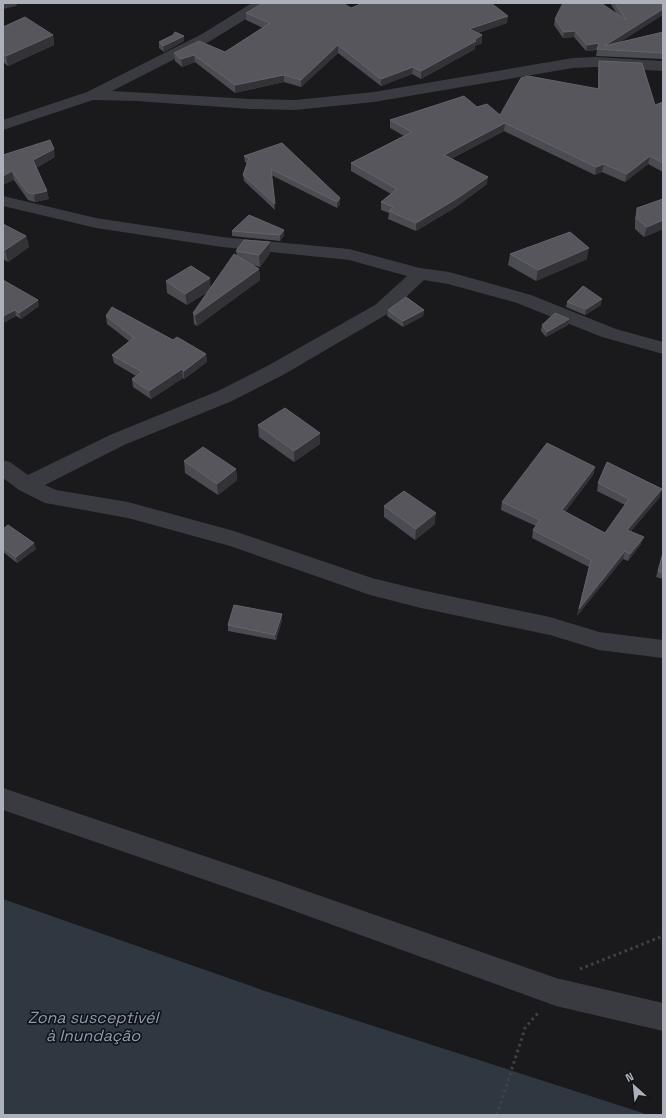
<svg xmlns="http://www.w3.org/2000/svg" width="666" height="1118" font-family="'Space Grotesk',sans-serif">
	<rect width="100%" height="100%" fill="#1a191c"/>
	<path fill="#2f3840" d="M3,899L265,991L649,1115H3Z"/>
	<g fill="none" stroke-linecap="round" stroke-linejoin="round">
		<g stroke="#414248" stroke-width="3" stroke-dasharray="2.5 3.5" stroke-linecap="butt">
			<path d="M580,969L663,936"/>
			<path d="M497,1115L525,1028L538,1013"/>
		</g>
		<g fill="#3a3b41" fill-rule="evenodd">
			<path d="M3,3H18L16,6L3,9Z"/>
			<path d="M252,3H269L267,6L212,40L112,91L250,99L295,100L374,92L573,58L596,57L663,61V71L596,67L573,68L374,102L295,110L250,109L137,101L93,100L3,130V120L87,92L202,34Z"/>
			<path d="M3,196L96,218L222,237L349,249L420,268L449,272L531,295L616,329L663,342V354L602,337L517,303L448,284L424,280L389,313L283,375L232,401L124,445L45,485L56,490L128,502L234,531L372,578L421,590L550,617L599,632L663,640V658L599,650L550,635L421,608L370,595L230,546L128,518L45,503L19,490L3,478V460L10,462L28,475L110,435L218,391L269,365L375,305L407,276L349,260L222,247L96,228L3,206Z"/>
			<path d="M3,788L275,880L556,978L663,1003V1031L556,1006L275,904L3,810Z"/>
		</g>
	</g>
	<g fill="#4b4c51">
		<path d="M610,3H663L619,43L663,32V59L596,56L597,50L586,51L574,37L563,38L554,25L555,19L617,14Z"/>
		<path d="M351,8L507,23L478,33L482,43L475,46V49L421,79L412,74L381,86L338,53L301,87L284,82L235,93L195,62L182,67L175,61L174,53L225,52L263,28L246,20V13Z"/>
		<path d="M3,27L53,35L54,45L8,66L3,62Z"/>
		<path d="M173,35L184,41L164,52L159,48V42Z"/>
		<path d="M599,61L655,105L663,102V172L648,164L625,182L602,172L595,175L504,131L451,159L487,184L456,207L416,231L388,219L389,213L381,210V202L391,194L351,171V163L404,136L390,128V120L477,107L500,115L598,89V69Z"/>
		<path d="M282,143L340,204L337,208L271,175L275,210L244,181L243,175L247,163L245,162L244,156Z"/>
		<path d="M3,155L55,157L36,168L49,199L35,202L28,200L14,180Z"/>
		<path d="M663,199V229L644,237L635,229V218L637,208Z"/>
		<path d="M3,224L26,236L29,247L8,262L3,259Z"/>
		<path d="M284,230V235L280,241L232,236V231Z"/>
		<path d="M270,242V253L260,267L253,265L259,269L260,280L197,326L194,324L193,313L209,291L187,305L167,293L166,281L211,287L237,256L236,251Z"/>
		<path d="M510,254L587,259L536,281L508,265Z"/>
		<path d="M3,280L39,306L21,319L16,316L3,323Z"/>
		<path d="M567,302L601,305L585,315L566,307Z"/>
		<path d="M388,310H424L423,316L403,327L387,316Z"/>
		<path d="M106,316L173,340L206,354L207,362L184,379L183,378L151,399L133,387L132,379L136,376L114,363L112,355L129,341L107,324Z"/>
		<path d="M569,319L568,325L546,337L541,331L542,325Z"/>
		<path d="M258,425L320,433V444L294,462L259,437Z"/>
		<path d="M184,461L236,469L237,480L218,495L185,473Z"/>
		<path d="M595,467L593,475L565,512L605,533L625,505L597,491L598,483L660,497L631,531L641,544L628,561L623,559L577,616L589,567L532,538L533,530L536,526L501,510L502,502Z"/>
		<path d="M384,506L435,524L415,540L384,517Z"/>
		<path d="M3,529L36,549L17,563L3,552Z"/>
		<path d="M663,552V579L656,577Z"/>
		<path d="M282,614V620L276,640L228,631V625Z"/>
	</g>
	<g fill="#333337">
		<path d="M663,9V15L608,50L604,46Z"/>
		<path d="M508,16L507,23L468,36L469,29Z"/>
		<path d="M575,31L574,37L563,38L564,32Z"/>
		<path d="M53,35L54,45L8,66L6,56Z"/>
		<path d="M482,35V43L475,46V49L421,79V71Z"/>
		<path d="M184,36V41L164,52L163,46Z"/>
		<path d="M599,43L598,49L586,51L587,45Z"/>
		<path d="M338,45V53L301,87V80Z"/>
		<path d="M194,55L195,62L182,67L181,59Z"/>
		<path d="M413,67L412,74L381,86V79Z"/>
		<path d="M284,75V82L235,93V85Z"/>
		<path d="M505,123L504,131L443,163L444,155Z"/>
		<path d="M54,149L55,157L34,169L33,160Z"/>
		<path d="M650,156L648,164L625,182L627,174Z"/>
		<path d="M604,164L602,172L595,175L596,167Z"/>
		<path d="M12,171L14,180L3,185V176Z"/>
		<path d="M488,177L487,184L456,207L416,231V223Z"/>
		<path d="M47,191L49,199L35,202L34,194Z"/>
		<path d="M340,198V204L337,208V202Z"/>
		<path d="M663,220V229L644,237L647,227Z"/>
		<path d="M284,230V235L280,241V235Z"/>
		<path d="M26,236L29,247L8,262L5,250Z"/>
		<path d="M270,242V253L260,267L259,255Z"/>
		<path d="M589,248L587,259L536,281L538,270Z"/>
		<path d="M259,269L260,280L197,326L195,315Z"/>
		<path d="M210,278L211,289L187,305L185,294Z"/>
		<path d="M602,299L601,305L585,315L586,309Z"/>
		<path d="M38,300L39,306L21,319L19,313Z"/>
		<path d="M15,310L16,316L3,323V316Z"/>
		<path d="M424,310L423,316L403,327V321Z"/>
		<path d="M569,319L568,325L546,337L547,332Z"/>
		<path d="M206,354L207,362L184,379V371Z"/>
		<path d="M182,369L183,378L151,399L149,391Z"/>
		<path d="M320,433V444L294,462V451Z"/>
		<path d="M595,467L593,475L560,518L562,510Z"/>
		<path d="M236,469L237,480L218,495L217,484Z"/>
		<path d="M662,489L660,497L625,538L627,530Z"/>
		<path d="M436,513L435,524L415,540L416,529Z"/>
		<path d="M644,537L641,544L628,561L630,554Z"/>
		<path d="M34,543L36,549L17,563L16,557Z"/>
		<path d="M625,551L623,559L577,616L579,609Z"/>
		<path d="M282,614V620L276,640L275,635Z"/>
	</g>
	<g fill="#56565c" stroke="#63646b">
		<path d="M263,3H343L351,8L363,3H491L508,16L469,29L482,35L474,40L476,41L421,71L413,67L381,79L338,45L301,80L284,75L235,85L194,55L181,59L174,53L199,41L225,52L270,23L246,13Z"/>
		<path d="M563,3H601L626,20L615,3H663V9L604,46L663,32V53L597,49L599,43L587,45L575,31L564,32L555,19Z"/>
		<path d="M25,17L53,35L6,56L3,53V27Z"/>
		<path d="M175,32L184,36L163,46L159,42L173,35Z"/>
		<path d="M599,61L642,63L655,105L663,102V163L650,156L627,174L604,164L596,167L505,123L444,155L488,177L456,199L416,223L389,211L393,207L381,202L397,189L351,163L412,132L390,120L464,96L477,107L487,104L500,115L521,78L528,76L599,89Z"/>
		<path d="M50,140L54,149L33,160L47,191L34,194L27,192L12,171L3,176V155Z"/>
		<path d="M282,143L340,198L337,202L271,169L275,204L243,175L249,158L244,156Z"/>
		<path d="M663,199V220L647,227L637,219V208Z"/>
		<path d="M249,215L284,230L280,235L232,231Z"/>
		<path d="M3,224L26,236L5,250L3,249Z"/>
		<path d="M570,232L589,248L538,270L510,254Z"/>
		<path d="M244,240L270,242L259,255L236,251Z"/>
		<path d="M234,254L259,269L195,315L193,313Z"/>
		<path d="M191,266L210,278L185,294L166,281Z"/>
		<path d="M3,280L38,300L19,313L15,310L3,316Z"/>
		<path d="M583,286L602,299L586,309L567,302Z"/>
		<path d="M406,297L424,310L403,321L388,310Z"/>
		<path d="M112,307L173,340L177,337L206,354L184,371L182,369L149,391L132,379L142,372L112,355L134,338L106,316Z"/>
		<path d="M555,313L569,319L547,332L542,325Z"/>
		<path d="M285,408L320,433L294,451L258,425Z"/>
		<path d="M547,443L595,467L562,510L605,533L629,499L598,483L607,462L662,489L627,530L644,537L630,554L625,551L579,609L591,560L533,530L540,520L502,502Z"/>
		<path d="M203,447L236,469L217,484L184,461Z"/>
		<path d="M404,491L436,513L416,529L384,506Z"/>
		<path d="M8,525L34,543L16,557L3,548V529Z"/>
		<path d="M663,553V573L658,571Z"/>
		<path d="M234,605L282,614L275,635L228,625Z"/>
	</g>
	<g text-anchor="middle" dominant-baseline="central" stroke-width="3.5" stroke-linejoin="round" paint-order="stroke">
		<g font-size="16" font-style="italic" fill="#859db5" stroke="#141417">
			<text x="93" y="1017">Zona susceptivél<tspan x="93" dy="18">à Inundação</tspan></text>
		</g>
	</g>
	<rect width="666" height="1118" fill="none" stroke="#acb0bb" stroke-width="8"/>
	<g transform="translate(634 1086) rotate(333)" stroke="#141417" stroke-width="3" paint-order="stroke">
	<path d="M0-3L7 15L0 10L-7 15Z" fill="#acb0bb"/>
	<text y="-6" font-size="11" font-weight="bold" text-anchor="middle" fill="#acb0bb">N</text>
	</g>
</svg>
